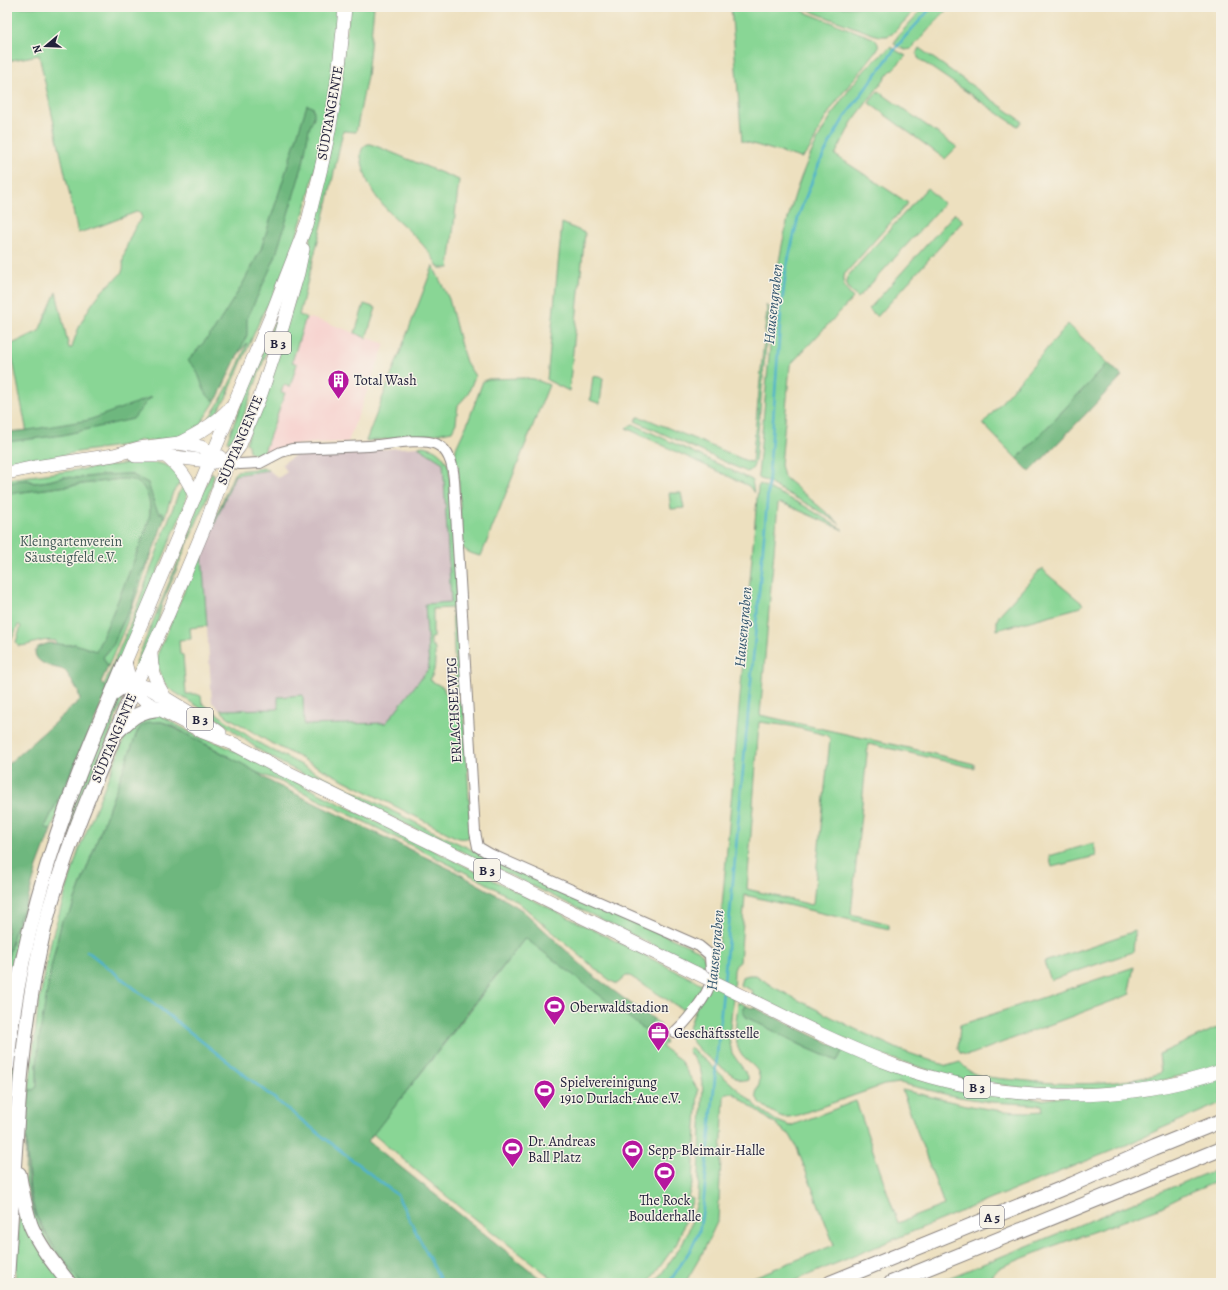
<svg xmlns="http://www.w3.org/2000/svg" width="1228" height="1290" font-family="Alegreya,serif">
	<rect width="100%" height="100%" fill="#f7f3e8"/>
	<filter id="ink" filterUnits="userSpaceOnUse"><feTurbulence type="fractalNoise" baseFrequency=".025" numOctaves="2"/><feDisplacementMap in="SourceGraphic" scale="8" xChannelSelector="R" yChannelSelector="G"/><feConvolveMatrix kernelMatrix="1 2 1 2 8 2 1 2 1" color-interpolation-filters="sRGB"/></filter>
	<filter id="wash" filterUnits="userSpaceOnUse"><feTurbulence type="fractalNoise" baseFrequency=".012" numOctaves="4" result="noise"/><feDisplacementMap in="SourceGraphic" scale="16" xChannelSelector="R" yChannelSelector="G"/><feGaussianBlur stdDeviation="0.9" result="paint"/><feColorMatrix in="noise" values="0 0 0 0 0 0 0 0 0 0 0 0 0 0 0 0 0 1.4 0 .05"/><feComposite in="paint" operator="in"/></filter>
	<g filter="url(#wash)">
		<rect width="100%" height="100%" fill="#ede0bf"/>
		<path fill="#f7d0cd" d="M306,317L328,323L385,344L348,442L316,443L285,446L268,453L264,452L285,394L281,392L284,385L290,387L297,364L292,362Z"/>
		<path fill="#d2bec3" d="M418,447L443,463L451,602L425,604L429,668L386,723L304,725L302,695L279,709L220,710L212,702L202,554L235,474L269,470L278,478L287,472L282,464L297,454Z"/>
		<g fill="#89d695" stroke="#567c68" fill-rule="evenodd">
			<path d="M7,7H340L327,117L308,199L294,244L272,298L263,313L226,398L214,417L204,425C222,401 237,371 247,343L207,395L212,400H216L199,426L189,435L151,441L140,440L132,444L78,452L7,468V442L28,438L10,345L39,331L56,292L69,348H72C77,327 89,305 104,289C108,285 120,276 122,272C124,269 123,263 123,260C126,245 133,228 142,218L139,211L100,226L78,233L39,55L7,61Z"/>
			<path d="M350,7H374L367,76L356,132L343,131L326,209L299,315L306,317L292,362L297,364L290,387L284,385L281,392L285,393L264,452L254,455L249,451L248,445L246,443L296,294L313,229L324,180Z"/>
			<path d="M731,7H796L807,13L873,38C877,41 880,45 877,50C858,75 838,96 822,124C817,133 810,154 801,158L742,141Z"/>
			<path d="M804,7H918L892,34L887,36H878L815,13Z"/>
			<path d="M924,7H949L911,49L905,50L894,44L897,37Z"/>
			<path d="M890,47L906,56L888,74L852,122L835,155L908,203L843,276C842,286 847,291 853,298L790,365L781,465L784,477L840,524L809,505L772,485L771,483L761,479H760L758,476L775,290C785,208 807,141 859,77C868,65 880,57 890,47Z"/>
			<path d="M919,48L1022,121L1018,126L1011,122L926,64L918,58L917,52Z"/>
			<path d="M878,91L957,147L945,159L869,103Z"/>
			<path d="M368,144H371L459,180L449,268H439C434,259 429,252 423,245C397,216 370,204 362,162C360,155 360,147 368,144Z"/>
			<path d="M927,188L944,204L858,298C851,292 845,287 847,277Z"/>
			<path d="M955,213L963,221L877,317L869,309Z"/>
			<path d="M562,223L585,233L569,391L547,380Z"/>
			<path d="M433,266L449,299L461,346L466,362L475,376L468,394L458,405L456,423L452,431L425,436L366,441Z"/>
			<path d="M289,284L283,307L237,434L232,443L227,441Z"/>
			<path d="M364,304L376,308L366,338L355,333Z"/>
			<path d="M766,305L769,308V311L756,453C755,461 755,470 747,472L635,421L638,417L647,419L747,461L752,462L767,310Z"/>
			<path d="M1068,324L1108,363L1017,459L983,424Z"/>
			<path d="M593,376L603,378L600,404L590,400Z"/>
			<path d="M524,378L534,379L549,385L481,556C475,555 466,552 462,547L458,467L455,457L456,448L468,422L483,381L488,379Z"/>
			<path d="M633,424L752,480L754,493L749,486L626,428Z"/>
			<path d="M423,446C437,448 443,455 449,467L463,691L460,693L456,692L452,608L433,609V638H431V646H434V649H435C435,661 436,670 430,680L444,688V691C449,699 459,697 464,706L471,836C462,842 453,836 444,831L271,743L228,717L220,710L278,709V697L303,695L304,725L386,723L429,668L425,604L451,602L443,463L418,447Z"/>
			<path d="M131,463C143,463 160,460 171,468C175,471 179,475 183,479L173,492L164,519L163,513H159L155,506L148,483L130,474L103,475L79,478L64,477L49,481L34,483L28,480L7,484V479Z"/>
			<path d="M264,468L269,470L235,475L202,554L207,626L190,628L191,639L179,640L180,654L183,655L186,694H196L201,696L202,703L251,738L264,746L426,828L483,855L698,950C705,956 706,961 707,970L690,963L283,764L259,750L212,715L171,690C160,683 156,665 158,653L234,474L237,471Z"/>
			<path d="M211,473H213L214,475L211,488L162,604L155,632L135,671L134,669L137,660L191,530L197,506Z"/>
			<path d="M127,478C143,480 150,494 150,509C150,524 143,537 138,550C125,585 111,618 96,652L75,644L68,645L55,644L56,641C38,638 33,646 18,646L16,642L21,626L18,625L11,641L7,640V494Z"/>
			<path d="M185,484L187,493L185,505L108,689L104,685L132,620L178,494Z"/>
			<path d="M760,484L803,505L843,530L789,506L780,503L778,504L760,715L922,751L974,764V768L906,752L868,744L851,914L889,924V929L745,895L740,962L736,965L734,970L733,999L729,1038L732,1053L748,1076V1080L745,1081L740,1080C725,1069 690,1050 688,1030L714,958L719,942L758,487ZM759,722L790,726L826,735L830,739L813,904L812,905L747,889Z"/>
			<path d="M669,493H681L684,508L671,509Z"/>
			<path d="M152,553L127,622L108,667L103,657L110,649L131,607L141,573Z"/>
			<path d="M1042,568L1047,574L1083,604L1081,607L997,630V620L1000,614Z"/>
			<path d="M121,698L123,699L54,877L7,1195V1123L11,1076L17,1019L34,931L74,801L113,707Z"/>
			<path d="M158,714L195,735L218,743L706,986L688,1013L630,976H626L617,984L611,981L598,971L518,902L484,882L369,824L286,784L258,773L208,745C194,741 175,724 162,722C154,721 145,727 138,730L71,911L62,920L51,968L37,1065V1087L33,1090L29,1089L38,1008L52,937L78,852L128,729L132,723Z"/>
			<path d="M90,732L51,830L45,827Z"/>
			<path d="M1094,843L1096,856L1052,867L1049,856Z"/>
			<path d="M28,899L17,942L7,992V961L16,926Z"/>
			<path d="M1135,931L1133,952L1051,980L1044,962Z"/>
			<path d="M525,938L651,1022L654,1019L661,1026L657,1033L666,1042L662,1047L679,1059L698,1090L693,1182L688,1197L693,1199L677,1243L648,1283H558L450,1199L373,1134L466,1016Z"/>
			<path d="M1134,967L1129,990L1131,994L972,1054L966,1055L960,1053L958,1049L960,1025Z"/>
			<path d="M749,975H756L773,987L855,1029L900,1050L947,1066L960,1062C964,1066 969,1072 975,1074C988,1078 1004,1079 1018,1080C1065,1085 1115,1087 1161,1073L1159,1054L1221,1026V1066L1155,1082L1094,1089L1021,1088L952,1077L874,1053L752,995L753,991L740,985L742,977Z"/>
			<path d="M738,1002L747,1006L743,1008L746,1017L807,1048L837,1061L843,1050L1040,1100L1221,1076V1103L1160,1129L1124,1146L991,1199L789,1283H739L834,1245L797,1148L790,1135L733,1093H726L724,1097L718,1220L703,1252L685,1283H655L683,1243L690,1227L698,1199L703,1083L700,1067L688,1051L690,1047L760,1109L775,1120L790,1126L856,1101L898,1223L944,1205L902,1090C948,1100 996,1116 1043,1111L1042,1105L991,1102L953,1096L900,1083L884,1085L795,1116C791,1117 787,1117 783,1117C776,1115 758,1104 756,1096C755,1090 763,1084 758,1072C755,1066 748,1062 743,1057C731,1042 737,1019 738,1002Z"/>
			<path d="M26,1138C27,1163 26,1193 36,1217C47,1241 65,1262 81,1283H76L35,1225L25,1180Z"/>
			<path d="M1221,1170V1180L1187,1194L1159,1208L1053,1246L1001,1267L991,1275L997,1280L1009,1283H936L1207,1173Z"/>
			<path d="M20,1205L64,1283H15Z"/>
		</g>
		<g fill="#6eb77e" stroke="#486c5c">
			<path d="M307,105L313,107L314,112V117L309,129L303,164L275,258L247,319V335L218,397L216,400H212C199,390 202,370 188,361L214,330L241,287L261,249Z"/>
			<path d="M1108,363L1122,376L1030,472L1017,459Z"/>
			<path d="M152,397L148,400L133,419L63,435L7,442V432L29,430L89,420Z"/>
			<path d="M130,474L148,483L155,506L159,513H163L164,519L158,537L152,553L141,573L131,607L120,628L114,644L103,657L108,667L101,682L108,689L90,732L45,827L51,830L37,867L28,899L16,926L7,961V765L80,700L78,691L65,670C54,667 36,665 35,652L38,647L49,643L68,645L75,644L96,651C111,618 125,584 138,550C143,537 150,523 150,509C149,490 141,478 121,479L7,494V484L21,480H28L34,483L49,481L64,477L79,478L103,475Z"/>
			<path d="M149,722H162L169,725L248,767L271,782L456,872L504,899L522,910L542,928L591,974L630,1003L654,1019L645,1030L525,938L368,1141L546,1283H81L55,1249L36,1216L30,1193L26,1138L29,1089L33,1090L37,1087V1065L39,1039L51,968L62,920L71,911L136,735L141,726Z"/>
			<path d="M747,1006L752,1008L753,1007L843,1050L837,1061L807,1048L746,1017L743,1012V1008Z"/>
		</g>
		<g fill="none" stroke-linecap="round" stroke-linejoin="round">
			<g stroke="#4fb3ce" stroke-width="2.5">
				<path d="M87,951L397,1195L442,1283"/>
				<path d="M724,981L767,503L781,311L786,269L799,214L818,166L833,137L844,118L888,58L904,38L932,7"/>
				<path d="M669,1283L692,1247L699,1232L703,1208L723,990"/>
			</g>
		</g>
	</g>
	<g filter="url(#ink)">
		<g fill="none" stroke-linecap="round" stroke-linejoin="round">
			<defs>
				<path id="minor" d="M228,462L240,464L260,463L281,452L292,449C318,448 343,447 369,446C386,445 420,437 436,444C450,450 453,466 454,480L475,832L478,847L490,854L699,946L710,955C710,963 712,973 711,981C708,996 686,1022 675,1032"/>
				<g id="major">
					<path d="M309,218L271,316L125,662C130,681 131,692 148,703L203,732L234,744L277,767L696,973"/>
					<path d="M307,226C312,202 319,179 324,155C335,106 341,57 345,7"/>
					<path d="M179,443C198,434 215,424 229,409"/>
					<path d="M135,456H166L216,462"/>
					<path d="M166,456C181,470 187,477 195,497"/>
					<path d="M7,473L35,467L114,455L139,448L179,443L201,447L220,457"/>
					<path d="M151,654C151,670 156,683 164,696"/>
					<path d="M220,733L205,722L149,688L136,684L169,612L206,524L228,462L239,447L261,394L276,349L298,273L303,249"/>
					<path d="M747,998C797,1023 847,1048 899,1067C997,1102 1122,1105 1221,1071"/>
				</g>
				<g id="highway">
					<path d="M118,731C132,717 140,710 161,709"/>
					<path d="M7,1066C16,963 44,863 82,766C95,731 111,697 125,662"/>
					<path d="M19,1174C22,1192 25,1209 31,1226C40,1247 55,1265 69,1283"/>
					<path d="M7,1279C15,1163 17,1044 44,929C65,844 103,764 136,684L122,687L112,694"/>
					<path d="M830,1283L1073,1184L1154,1148L1221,1121"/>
					<path d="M891,1283L1221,1149"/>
				</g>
			</defs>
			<use href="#minor" stroke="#88817d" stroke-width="12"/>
			<use href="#major" stroke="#88817d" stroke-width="14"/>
			<use href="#highway" stroke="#88817d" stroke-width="16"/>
			<use href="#minor" stroke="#fff" stroke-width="10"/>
			<use href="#major" stroke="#fff" stroke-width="13"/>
			<use href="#highway" stroke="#fff" stroke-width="14"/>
			<defs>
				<path id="major-bridge" d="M696,973L747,998"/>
			</defs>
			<use href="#major-bridge" stroke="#88817d" stroke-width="14" stroke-linecap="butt"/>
			<use href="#major-bridge" stroke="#fff" stroke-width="13"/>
		</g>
	</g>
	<defs>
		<symbol id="building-pin" viewBox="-11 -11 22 30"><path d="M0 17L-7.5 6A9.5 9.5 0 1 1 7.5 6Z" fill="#b5179e" stroke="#f7f3e8"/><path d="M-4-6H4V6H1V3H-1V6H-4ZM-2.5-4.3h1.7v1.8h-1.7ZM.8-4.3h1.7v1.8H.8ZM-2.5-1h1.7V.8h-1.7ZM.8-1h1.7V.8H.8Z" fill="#fff"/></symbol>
		<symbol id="stadium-pin" viewBox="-11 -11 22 30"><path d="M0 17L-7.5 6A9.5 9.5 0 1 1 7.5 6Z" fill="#b5179e" stroke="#f7f3e8"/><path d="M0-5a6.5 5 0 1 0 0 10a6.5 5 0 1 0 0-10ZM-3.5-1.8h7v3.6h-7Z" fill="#fff"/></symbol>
		<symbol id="office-pin" viewBox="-11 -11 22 30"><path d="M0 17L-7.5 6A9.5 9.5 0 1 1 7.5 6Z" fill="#b5179e" stroke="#f7f3e8"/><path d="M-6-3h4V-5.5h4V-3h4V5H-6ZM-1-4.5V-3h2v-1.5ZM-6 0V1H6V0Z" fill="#fff"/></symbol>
	</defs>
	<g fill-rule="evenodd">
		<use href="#building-pin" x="326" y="368" width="25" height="34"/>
		<use href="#stadium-pin" x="542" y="994" width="25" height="34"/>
		<use href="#office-pin" x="646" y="1020" width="25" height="34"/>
		<use href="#stadium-pin" x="532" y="1078" width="25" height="34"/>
		<use href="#stadium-pin" x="500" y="1136" width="25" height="34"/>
		<use href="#stadium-pin" x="620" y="1138" width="25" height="34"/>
		<use href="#stadium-pin" x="652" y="1160" width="25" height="34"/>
	</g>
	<g text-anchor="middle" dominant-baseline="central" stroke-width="3" stroke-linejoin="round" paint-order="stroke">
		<g fill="#f7f3e8" stroke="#62616f" stroke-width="1">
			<rect x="265" y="332" width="26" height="22" rx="3"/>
			<rect x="187" y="708" width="26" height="22" rx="3"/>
			<rect x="474" y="859" width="26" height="22" rx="3"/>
			<rect x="964" y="1076" width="26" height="22" rx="3"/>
			<rect x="980" y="1206" width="24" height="22" rx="3"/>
		</g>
		<g font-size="13" font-weight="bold" fill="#22223b">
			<text x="278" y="343">B 3</text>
			<text x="200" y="719">B 3</text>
			<text x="487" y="870">B 3</text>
			<text x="977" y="1087">B 3</text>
			<text x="992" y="1217">A 5</text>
		</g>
		<g font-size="14" fill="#22223b" stroke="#f7f3e8">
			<text transform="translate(330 113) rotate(-80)">SÜDTANGENTE</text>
			<text transform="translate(240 440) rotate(-67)">SÜDTANGENTE</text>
			<text transform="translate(454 710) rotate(-93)">ERLACHSEEWEG</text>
			<text transform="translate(114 738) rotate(-67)">SÜDTANGENTE</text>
		</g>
		<g font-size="14" fill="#22223b" stroke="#f7f3e8" text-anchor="start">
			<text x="354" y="380">Total Wash</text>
			<text x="570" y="1007">Oberwaldstadion</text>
			<text x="674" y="1033">Geschäftsstelle</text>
			<text x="560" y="1082">Spielvereinigung<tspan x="560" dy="16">1910 Durlach-Aue e.V.</tspan></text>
			<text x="528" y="1141">Dr. Andreas<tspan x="528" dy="16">Ball Platz</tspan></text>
			<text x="648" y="1150">Sepp-Bleimair-Halle</text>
			<text x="665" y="1200" text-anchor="middle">The Rock<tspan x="665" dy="16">Boulderhalle</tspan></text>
		</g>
		<g font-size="14" fill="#415856" stroke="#f7f3e8">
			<text x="71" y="541">Kleingartenverein<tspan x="71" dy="16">Säusteigfeld e.V.</tspan></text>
		</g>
		<g font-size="15" font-style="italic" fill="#32556e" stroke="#f7f3e8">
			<text transform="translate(773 304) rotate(-84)">Hausengraben</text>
			<text transform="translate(743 627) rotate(-85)">Hausengraben</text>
			<text transform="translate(715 950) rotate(-85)">Hausengraben</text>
		</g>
	</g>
	<rect width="1228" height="1290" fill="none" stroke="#f7f3e8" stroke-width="24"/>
	<g transform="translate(46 46) rotate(251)" stroke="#f7f3e8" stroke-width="3" paint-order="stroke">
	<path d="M0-3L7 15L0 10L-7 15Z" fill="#22223b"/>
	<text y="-6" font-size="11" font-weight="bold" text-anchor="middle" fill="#22223b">N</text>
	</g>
</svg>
